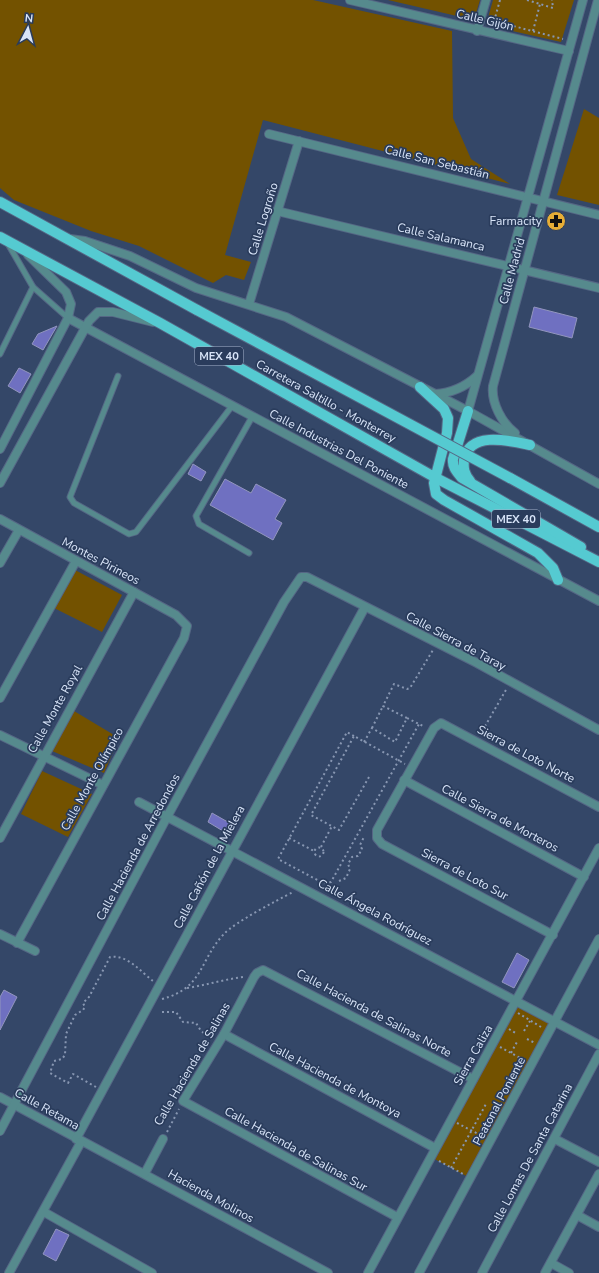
<svg xmlns="http://www.w3.org/2000/svg" width="599" height="1273" font-family="'Nunito Sans',sans-serif">
	<rect width="100%" height="100%" fill="#344768"/>
	<g fill="#735200">
		<path d="M0,0H313L452,31L453,118L471,159L510,184L263,120L225,255L251,262L244,280L226,275L213,283L139,246L91,231L14,200L0,188Z"/>
		<path d="M388,0H480L474,20Z"/>
		<path d="M493,0H574L561,42L486,25Z"/>
		<path d="M584,109L599,118V205L557,195Z"/>
		<path d="M75,570L122,595L102,632L54,608Z"/>
		<path d="M74,711L119,738L104,773L52,751Z"/>
		<path d="M42,771L92,794L68,837L21,814Z"/>
		<path d="M516,997L557,1019L470,1178L429,1156Z"/>
	</g>
	<g fill="#6f70c1" stroke="#9295be">
		<path d="M534,307L577,318L572,338L529,327Z"/>
		<path d="M57,326L43,350L32,344L38,334Z"/>
		<path d="M19,368L31,374L20,393L8,386Z"/>
		<path d="M193,464L206,472L201,481L188,474Z"/>
		<path d="M225,479L251,493L256,484L286,500L275,519L282,523L273,540L210,505Z"/>
		<path d="M212,813L233,825L228,834L208,822Z"/>
		<path d="M517,953L529,960L514,988L502,982Z"/>
		<path d="M4,990L17,997L0,1030V997Z"/>
		<path d="M56,1229L69,1235L56,1261L43,1254Z"/>
	</g>
	<g fill="none" stroke-linecap="round" stroke-linejoin="round">
		<defs>
			<g id="service">
				<path d="M33,287L68,318"/>
				<path d="M0,354L33,287L7,242"/>
				<path d="M118,376L70,497L74,503L129,534L136,532L232,406"/>
				<path d="M249,553L199,524L196,516L252,417"/>
			</g>
			<g id="minor">
				<path d="M350,0L569,51"/>
				<path d="M477,31L486,0"/>
				<path d="M269,134L599,215"/>
				<path d="M277,211L599,288"/>
				<path d="M249,304L299,141"/>
				<path d="M68,318L599,601"/>
				<path d="M0,519L176,615L187,626L184,638L17,943"/>
				<path d="M0,563L19,530"/>
				<path d="M0,698L76,561"/>
				<path d="M0,735L103,785"/>
				<path d="M404,780L584,877"/>
				<path d="M139,802L599,1045"/>
				<path d="M0,838L134,592"/>
				<path d="M0,934L35,951"/>
				<path d="M553,935L382,844L377,838V830L434,728L441,723L599,807"/>
				<path d="M224,1034L435,1148"/>
				<path d="M0,1097C110,1156 219,1214 328,1273"/>
				<path d="M0,1131L167,817L284,602L301,577H307L477,663L599,730"/>
				<path d="M76,1139L365,607"/>
				<path d="M555,1139L599,1162"/>
				<path d="M145,1173L163,1139"/>
				<path d="M44,1212L152,1273"/>
				<path d="M577,1215L599,1227"/>
				<path d="M397,1217L183,1101L224,1034L254,977L257,973L263,970L473,1079"/>
				<path d="M551,1263L569,1273"/>
				<path d="M9,1273L81,1142"/>
				<path d="M368,1273L599,848"/>
				<path d="M419,1273L599,939"/>
				<path d="M482,1273L599,1054"/>
				<path d="M545,1273L599,1174"/>
			</g>
			<g id="tertiary">
				<path d="M70,239L85,241L130,256L196,288L286,317L468,411L599,484"/>
				<path d="M435,394C452,393 465,387 477,376"/>
				<path d="M468,411L583,0"/>
				<path d="M515,433C502,423 491,403 493,386L598,0"/>
				<path d="M0,449L68,318L71,304L66,292L28,255"/>
				<path d="M0,483L89,321L98,312H113L153,322"/>
			</g>
			<g id="primary">
				<path d="M0,202L197,310"/>
				<path d="M0,237L160,323L436,478L599,562"/>
				<path d="M420,387L444,409L448,418L447,433L434,483L436,494L444,500L538,553L553,568L558,580"/>
				<path d="M468,411L453,459C452,467 457,472 462,478L581,547"/>
				<path d="M510,478L599,527"/>
				<path d="M470,481C464,474 463,468 464,460C469,430 511,441 530,445"/>
			</g>
		</defs>
		<use href="#service" stroke="#556785" stroke-width="7"/>
		<use href="#minor" stroke="#556785" stroke-width="10"/>
		<use href="#tertiary" stroke="#556785" stroke-width="10"/>
		<use href="#primary" stroke="#556785" stroke-width="12"/>
		<g stroke="#8897b2" stroke-width="2" stroke-dasharray="2 3" stroke-linecap="butt">
			<path d="M500,0L495,18L498,22L563,39"/>
			<path d="M527,0L553,8L552,0"/>
			<path d="M533,31L540,4"/>
			<path d="M407,718L383,706L394,684L407,689L410,688L433,650"/>
			<path d="M372,728L383,706"/>
			<path d="M480,735L507,688"/>
			<path d="M354,736L347,732L278,859L323,883L331,882L419,724"/>
			<path d="M364,742L372,728L395,742L407,718L425,727"/>
			<path d="M369,777L339,830L311,815L354,736L405,764"/>
			<path d="M289,838L314,851"/>
			<path d="M321,847L332,826"/>
			<circle cx="319" cy="852" r="4.5"/>
			<path d="M339,881L346,878L350,869L348,864L352,857L358,856L362,849L360,845L364,837"/>
			<path d="M187,988C207,985 225,979 244,977"/>
			<path d="M162,999C204,988 199,960 224,934C235,922 276,901 293,892"/>
			<path d="M162,1012H176L183,1022L196,1023L201,1031L212,1039"/>
			<path d="M518,1013L541,1027"/>
			<path d="M509,1029L517,1034"/>
			<path d="M524,1031L530,1021"/>
			<path d="M527,1039L535,1043"/>
			<path d="M500,1047L524,1060"/>
			<path d="M511,1053L518,1040"/>
			<path d="M96,1087L73,1074L68,1083L50,1073L54,1061L62,1059L65,1055L66,1034L75,1015L83,1010L85,1007L83,1003L89,997L110,957C127,954 141,972 153,981"/>
			<path d="M457,1123L484,1137"/>
			<path d="M167,1132L179,1109"/>
			<path d="M439,1161L463,1174"/>
			<path d="M451,1168L486,1104"/>
		</g>
		<use href="#service" stroke="#568a8d" stroke-width="5"/>
		<use href="#minor" stroke="#568a8d" stroke-width="8"/>
		<use href="#tertiary" stroke="#568a8d" stroke-width="8"/>
		<use href="#primary" stroke="#55cad1" stroke-width="10"/>
		<defs>
			<path id="primary-bridge" d="M197,310L510,478"/>
		</defs>
		<use href="#primary-bridge" stroke="#556785" stroke-width="12" stroke-linecap="butt"/>
		<use href="#primary-bridge" stroke="#55cad1" stroke-width="10"/>
	</g>
	<defs>
		<symbol id="pharmacy-disc" viewBox="-11 -11 22 22"><circle r="9.5" fill="#e6ad36" stroke="#2a3c5c"/><path d="M-2-6h4v4h4v4h-4v4h-4v-4h-4v-4h4Z" fill="#111"/></symbol>
	</defs>
	<g fill-rule="evenodd">
		<use href="#pharmacy-disc" x="545" y="210" width="22" height="22"/>
	</g>
	<g text-anchor="middle" dominant-baseline="central" stroke-width="3.5" stroke-linejoin="round" paint-order="stroke">
		<g fill="#2a3c5c" stroke="#a4b2ca" stroke-width="1">
			<rect x="195" y="347" width="48" height="18" rx="3"/>
			<rect x="492" y="510" width="48" height="18" rx="3"/>
		</g>
		<g font-size="11" font-weight="bold" fill="#d9e5f9">
			<text x="219" y="356">MEX 40</text>
			<text x="516" y="519">MEX 40</text>
		</g>
		<g font-size="12" fill="#d9e5f9" stroke="#2a3c5c">
			<text transform="translate(485 20) rotate(13)">Calle Gijón</text>
			<text transform="translate(437 162) rotate(14)">Calle San Sebastián</text>
			<text transform="translate(263 219) rotate(-73)">Calle Logroño</text>
			<text transform="translate(441 237) rotate(13)">Calle Salamanca</text>
			<text transform="translate(512 271) rotate(-75)">Calle Madrid</text>
			<text transform="translate(326 401) rotate(29)">Carretera Saltillo - Monterrey</text>
			<text transform="translate(339 449) rotate(28)">Calle Industrias Del Poniente</text>
			<text transform="translate(101 561) rotate(28)">Montes Pirineos</text>
			<text transform="translate(456 641) rotate(28)">Calle Sierra de Taray</text>
			<text transform="translate(55 709) rotate(-61)">Calle Monte Royal</text>
			<text transform="translate(526 754) rotate(28)">Sierra de Loto Norte</text>
			<text transform="translate(92 779) rotate(-61)">Calle Monte Olímpico</text>
			<text transform="translate(500 818) rotate(28)">Calle Sierra de Morteros</text>
			<text transform="translate(138 847) rotate(-62)">Calle Hacienda de Arredondos</text>
			<text transform="translate(209 867) rotate(-62)">Calle Cañón de la Mielera</text>
			<text transform="translate(465 874) rotate(28)">Sierra de Loto Sur</text>
			<text transform="translate(375 912) rotate(28)">Calle Ángela Rodríguez</text>
			<text transform="translate(374 1013) rotate(28)">Calle Hacienda de Salinas Norte</text>
			<text transform="translate(473 1055) rotate(-61)">Sierra Caliza</text>
			<text transform="translate(192 1064) rotate(-60)">Calle Hacienda de Salinas</text>
			<text transform="translate(335 1080) rotate(28)">Calle Hacienda de Montoya</text>
			<text transform="translate(499 1101) rotate(-62)">Peatonal Poniente</text>
			<text transform="translate(47 1109) rotate(29)">Calle Retama</text>
			<text transform="translate(296 1149) rotate(29)">Calle Hacienda de Salinas Sur</text>
			<text transform="translate(530 1158) rotate(-62)">Calle Lomas De Santa Catarina</text>
			<text transform="translate(211 1196) rotate(29)">Hacienda Molinos</text>
		</g>
		<g font-size="12" fill="#d9e5f9" stroke="#2a3c5c" text-anchor="end">
			<text x="542" y="221">Farmacity</text>
		</g>
	</g>
	<g transform="translate(28 28) rotate(6)" stroke="#2a3c5c" stroke-width="3" paint-order="stroke">
	<path d="M0-3L7 15L0 10L-7 15Z" fill="#d9e5f9"/>
	<text y="-6" font-size="11" font-weight="bold" text-anchor="middle" fill="#d9e5f9">N</text>
	</g>
</svg>
